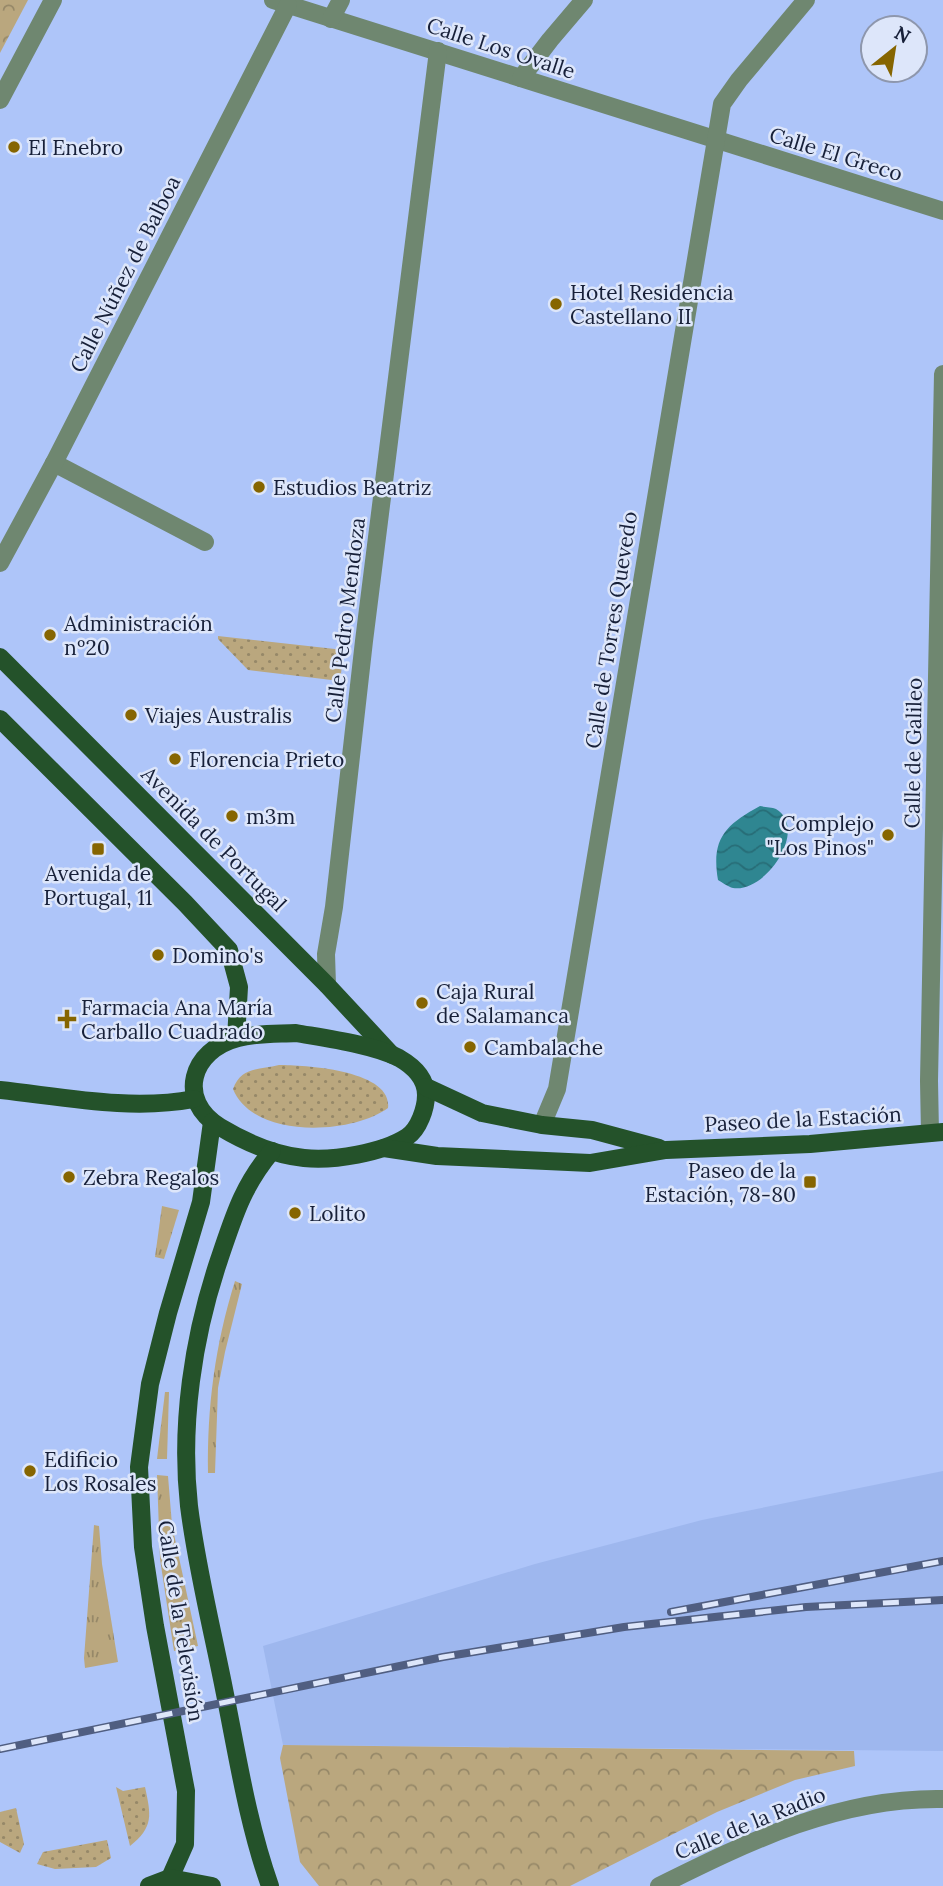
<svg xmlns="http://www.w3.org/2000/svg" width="943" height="1886" font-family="Lora,serif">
	<defs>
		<pattern id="grass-tufts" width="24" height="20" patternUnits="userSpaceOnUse" patternTransform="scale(1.75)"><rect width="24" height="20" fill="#baa77e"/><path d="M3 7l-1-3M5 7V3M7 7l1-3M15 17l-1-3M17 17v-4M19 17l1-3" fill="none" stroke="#968868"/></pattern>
		<pattern id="park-crowns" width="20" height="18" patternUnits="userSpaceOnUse" patternTransform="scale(1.75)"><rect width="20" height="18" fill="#baa77e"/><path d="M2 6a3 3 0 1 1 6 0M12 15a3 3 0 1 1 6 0" fill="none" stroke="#968868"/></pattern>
		<pattern id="garden-dots" width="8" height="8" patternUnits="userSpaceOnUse" patternTransform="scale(1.75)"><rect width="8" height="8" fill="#baa77e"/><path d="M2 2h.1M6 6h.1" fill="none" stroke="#968868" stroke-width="1.8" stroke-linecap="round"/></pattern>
		<pattern id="water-waves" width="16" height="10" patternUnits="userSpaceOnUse" patternTransform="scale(1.75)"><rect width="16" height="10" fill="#2f8691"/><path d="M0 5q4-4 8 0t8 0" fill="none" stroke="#276d77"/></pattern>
	</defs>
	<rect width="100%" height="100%" fill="#aec5f9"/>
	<path fill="#9eb7ee" d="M943,1471V1751L283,1745L263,1646L535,1564L702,1520Z"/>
	<g fill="url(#grass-tufts)">
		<path d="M162,1206L179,1210L164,1259L155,1257Z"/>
		<path d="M235,1281L242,1284L225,1352L218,1388L215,1473H208C207,1407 215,1345 235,1281Z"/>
		<path d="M165,1392H169L167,1459H157Z"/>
		<path d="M157,1475L168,1476L172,1525L198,1646L174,1651L160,1559Z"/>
		<path d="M94,1525L99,1526L102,1564L118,1662L85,1668L84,1658Z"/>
	</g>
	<g fill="url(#park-crowns)">
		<path d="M0,0H28L0,53Z"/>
		<path d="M283,1745L854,1751L855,1766L795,1780L717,1812L570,1886H319L300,1862L280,1758Z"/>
	</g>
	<g fill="url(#garden-dots)">
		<path d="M218,636L344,650L340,681L248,670L218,639Z"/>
		<path d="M279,1065C304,1065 393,1070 388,1108C351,1135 253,1139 233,1089C241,1067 258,1070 279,1065Z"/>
		<path d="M116,1787L123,1791L145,1787C151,1815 154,1827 130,1846Z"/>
		<path d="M16,1808L24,1844L20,1853L0,1842V1812Z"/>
		<path d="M107,1840L111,1858L96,1867L55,1869L37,1864L43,1852Z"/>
	</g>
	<path fill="url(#water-waves)" d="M760,806C764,807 772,807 776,809C809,829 766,893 733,888C728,887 722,882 718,880C711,839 725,825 760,806Z"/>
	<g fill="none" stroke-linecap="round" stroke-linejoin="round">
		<g stroke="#6f8770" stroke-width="18">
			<path d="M273,0L943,211"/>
			<path d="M331,19L341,0"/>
			<path d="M521,78L550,40L584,0"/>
			<path d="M0,100L53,0"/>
			<path d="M54,463L205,542"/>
			<path d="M0,563L54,463L288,5"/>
			<path d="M327,985L326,954L334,907L364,641L438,51"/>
			<path d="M542,1125L557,1089L722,104L739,80L806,0"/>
			<path d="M930,1133L929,1081L943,374"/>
			<path d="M659,1886C750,1841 839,1797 943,1799"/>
		</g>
		<g stroke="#24522a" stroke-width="18">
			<path d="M0,657L327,985L392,1055"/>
			<path d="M0,719L185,903L229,950L239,987L236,1038"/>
			<path d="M296,1033C324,1038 375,1045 399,1058C413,1066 426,1078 426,1095C426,1108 419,1129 407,1137C382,1153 334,1161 304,1158C275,1155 245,1142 220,1127C176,1100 191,1050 238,1038C257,1033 277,1034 296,1033Z"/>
			<path d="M426,1087L482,1113L542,1125L592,1130L659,1148"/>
			<path d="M0,1090C64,1097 131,1111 194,1099"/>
			<path d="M384,1148L437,1156L590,1163L666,1150L810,1144L943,1132"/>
			<path d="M170,1878L185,1844L186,1791L155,1626L143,1547L139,1467L150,1384L168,1313L201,1202L212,1122"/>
			<path d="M149,1886L170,1878L212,1886"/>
			<path d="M270,1886C248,1824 238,1759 225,1694C213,1632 197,1570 189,1506C180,1425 193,1337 219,1260C234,1216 242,1187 272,1151"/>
		</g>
		<defs>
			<g id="rail">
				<path d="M671,1612L943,1561"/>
				<path d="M0,1749L443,1657L624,1627L806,1607L943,1600"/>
			</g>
		</defs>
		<use href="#rail" stroke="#505e81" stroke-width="8"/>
		<use href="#rail" stroke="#dde6fa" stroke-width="5" stroke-dasharray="16" stroke-linecap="butt"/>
	</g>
	<g fill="#866500" stroke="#dde6fa" stroke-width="2.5">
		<circle cx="14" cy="147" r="7"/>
		<circle cx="556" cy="304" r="7"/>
		<circle cx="259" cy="487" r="7"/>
		<circle cx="50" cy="635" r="7"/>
		<circle cx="131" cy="715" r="7"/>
		<circle cx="175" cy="759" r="7"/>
		<circle cx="232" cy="816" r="7"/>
		<circle cx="888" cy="835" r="7"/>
		<rect x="91" y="842" width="14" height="14" rx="3.5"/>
		<circle cx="158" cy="955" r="7"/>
		<circle cx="422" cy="1003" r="7"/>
		<path d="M63.5 1008.5h7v7h7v7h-7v7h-7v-7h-7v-7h7z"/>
		<circle cx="470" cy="1047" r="7"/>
		<circle cx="69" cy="1177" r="7"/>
		<rect x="803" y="1175" width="14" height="14" rx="3.5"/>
		<circle cx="295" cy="1213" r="7"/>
		<circle cx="30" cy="1471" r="7"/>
	</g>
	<g text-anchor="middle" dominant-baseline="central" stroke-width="5" stroke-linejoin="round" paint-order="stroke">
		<g font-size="21" fill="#172039" stroke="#dde6fa">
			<text transform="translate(501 48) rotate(18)">Calle Los Ovalle</text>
			<text transform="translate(836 154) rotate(17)">Calle El Greco</text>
			<text transform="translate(125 274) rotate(-63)">Calle Núñez de Balboa</text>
			<text transform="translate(345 620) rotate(-83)">Calle Pedro Mendoza</text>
			<text transform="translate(611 630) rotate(-81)">Calle de Torres Quevedo</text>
			<text transform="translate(913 753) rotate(-89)">Calle de Galileo</text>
			<text transform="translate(214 839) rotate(45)">Avenida de Portugal</text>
			<text transform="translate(803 1119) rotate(-3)">Paseo de la Estación</text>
			<text transform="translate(181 1621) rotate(81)">Calle de la Televisión</text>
			<text transform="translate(750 1823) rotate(-22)">Calle de la Radio</text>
		</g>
		<g font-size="21" fill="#172039" stroke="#dde6fa" text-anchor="start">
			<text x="28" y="147">El Enebro</text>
			<text x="570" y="292">Hotel Residencia<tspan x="570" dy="24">Castellano II</tspan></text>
			<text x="273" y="487">Estudios Beatriz</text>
			<text x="64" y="623">Administración<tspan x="64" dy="24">nº20</tspan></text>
			<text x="145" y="715">Viajes Australis</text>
			<text x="189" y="759">Florencia Prieto</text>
			<text x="246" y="816">m3m</text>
			<text x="874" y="823" text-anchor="end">Complejo<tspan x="874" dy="24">"Los Pinos"</tspan></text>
			<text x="98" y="873" text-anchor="middle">Avenida de<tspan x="98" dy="24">Portugal, 11</tspan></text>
			<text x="172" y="955">Domino's</text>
			<text x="436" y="991">Caja Rural<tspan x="436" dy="24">de Salamanca</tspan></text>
			<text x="81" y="1007">Farmacia Ana María<tspan x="81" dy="24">Carballo Cuadrado</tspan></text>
			<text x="484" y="1047">Cambalache</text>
			<text x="796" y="1170" text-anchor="end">Paseo de la<tspan x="796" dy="24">Estación, 78-80</tspan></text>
			<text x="83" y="1177">Zebra Regalos</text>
			<text x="309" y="1213">Lolito</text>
			<text x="44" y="1459">Edificio<tspan x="44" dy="24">Los Rosales</tspan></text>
		</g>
	</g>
	<g transform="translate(894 49) rotate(30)"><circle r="33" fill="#dde6fa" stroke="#8e97ad" stroke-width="2"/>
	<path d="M0-5L12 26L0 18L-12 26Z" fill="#866500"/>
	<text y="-10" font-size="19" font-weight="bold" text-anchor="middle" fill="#172039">N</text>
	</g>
</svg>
